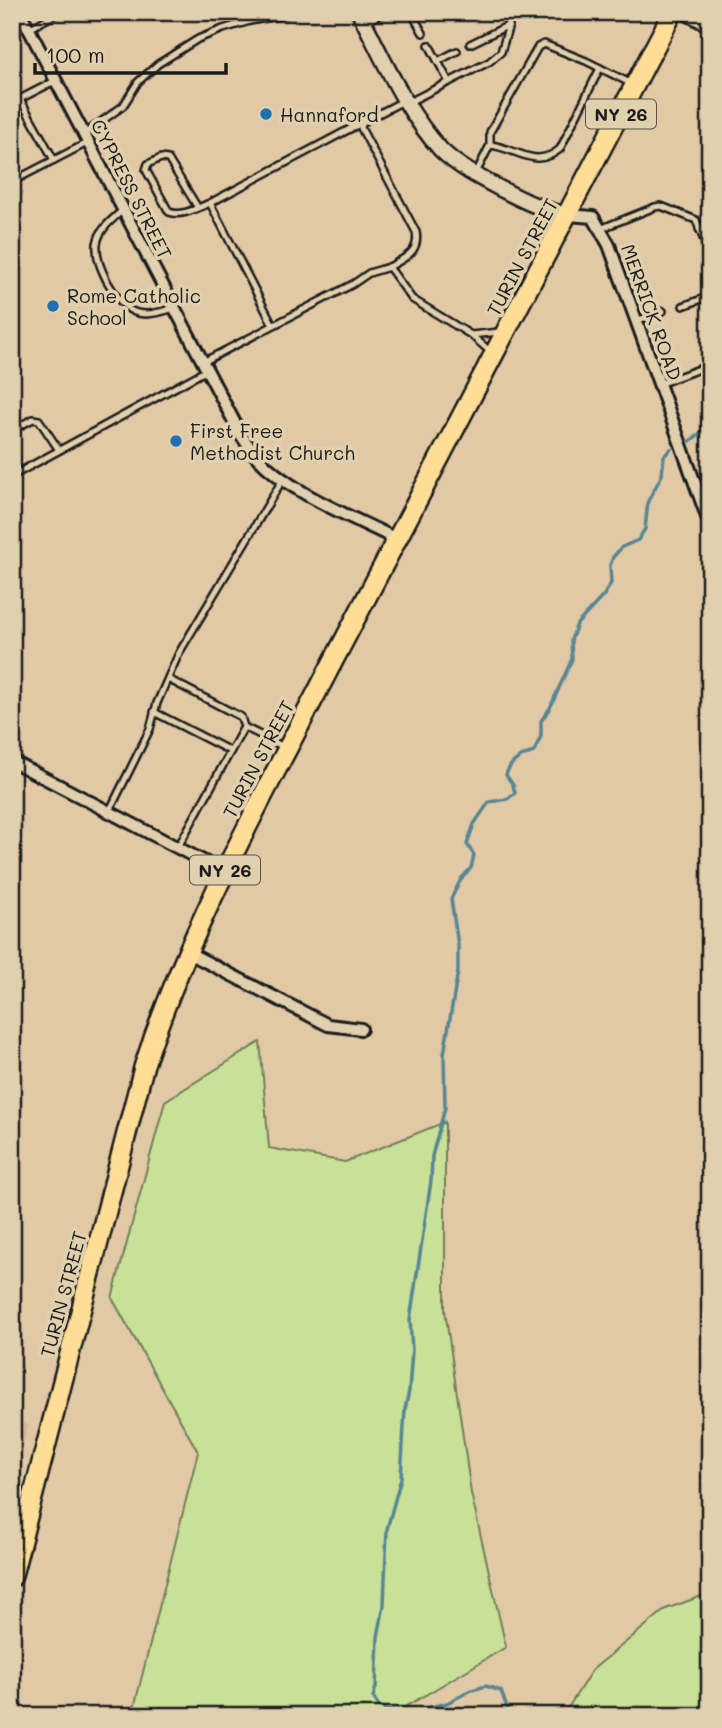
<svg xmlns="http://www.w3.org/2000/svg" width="722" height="1728" font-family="Mali,sans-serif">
	<rect width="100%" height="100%" fill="#e2c9a6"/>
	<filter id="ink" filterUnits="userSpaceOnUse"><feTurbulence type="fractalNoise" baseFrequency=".0143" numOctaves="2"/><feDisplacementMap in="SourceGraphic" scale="14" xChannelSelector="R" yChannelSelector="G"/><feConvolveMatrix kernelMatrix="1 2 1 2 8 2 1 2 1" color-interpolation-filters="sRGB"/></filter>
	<g filter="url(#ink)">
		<path fill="#d5ba98" d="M12,1419L29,1424L12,1486Z"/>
		<g fill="#c8e197" stroke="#727e5a" stroke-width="2">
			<path d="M260,1042L269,1148L345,1162L445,1122V1310L471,1493L506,1647L390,1716H132L198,1452L112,1298L165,1101Z"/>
			<path d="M710,1593V1716H563L592,1670L666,1609Z"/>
		</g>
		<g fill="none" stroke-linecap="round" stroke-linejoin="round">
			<g stroke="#598693" stroke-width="3.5">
				<path d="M690,441L710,426"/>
				<path d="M510,1716L501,1691L486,1686L472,1690L447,1703L414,1711L386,1710L379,1706L373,1697L376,1687L378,1637L384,1605L387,1529L401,1478L405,1409L409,1391L412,1351L410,1320L431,1181L432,1156L445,1108L444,1054L458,971V945L451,899L461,879L471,868L474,855L467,844L474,824L489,802L507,799L515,793L513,785L506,775C510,761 521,756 534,752L541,736V721L550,708L572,659L571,640L577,624L604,595L611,583L610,566L613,557L622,547L638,540L645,529L648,501L662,475L664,456L671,449"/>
			</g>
			<defs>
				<g id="service">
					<path d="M411,12L423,33"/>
					<path d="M365,23L384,12"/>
					<path d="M29,29L59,12"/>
					<path d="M470,44L509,25"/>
					<path d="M429,45L449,82"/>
					<path d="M438,61L457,51"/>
					<path d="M20,99L54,160"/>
					<path d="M12,103L57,80"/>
					<path d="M407,103L489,62L501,52L509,25L502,12"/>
					<path d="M84,134L123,106L138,82L158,64L198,39L223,29L250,21L299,12"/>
					<path d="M490,145C517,148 535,170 560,149L600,68"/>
					<path d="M12,168L17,175L21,177L89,142"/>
					<path d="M476,173L490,145V132L538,47L544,44L586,61L632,84"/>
					<path d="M198,208L168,159L161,158L148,164L146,170L169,212C182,217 197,208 210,203"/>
					<path d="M124,209C113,219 99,229 97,244C96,258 101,269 107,281C127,315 136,320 174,308"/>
					<path d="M600,229L655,207L661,206L696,220L710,256"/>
					<path d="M699,229L710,225"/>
					<path d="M389,267C405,258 420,252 416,232L361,128L363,122L405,100"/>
					<path d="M683,306L710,296"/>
					<path d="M636,321L663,311"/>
					<path d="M273,325L210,203L363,122"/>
					<path d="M471,335L499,332"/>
					<path d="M203,362L353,284L369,273L389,267L412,299L471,335L492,353"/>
					<path d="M659,384L710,365"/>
					<path d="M12,430L33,419L39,420L59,450"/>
					<path d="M12,476L207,370"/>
					<path d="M168,679L241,717L244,727"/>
					<path d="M154,712L230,751"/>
					<path d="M109,812L150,729L157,703L179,653L283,479"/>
					<path d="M178,847L244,727L284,747"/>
				</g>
				<g id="minor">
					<path d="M20,12L241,435C246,442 251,450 257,457C291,494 353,517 398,540"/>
					<path d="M683,12L710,27"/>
					<path d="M568,215L593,217L609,245L710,525"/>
					<path d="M12,761L224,872"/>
					<path d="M187,952L328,1025L361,1029"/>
				</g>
				<path id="tertiary" d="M359,12C383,58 405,111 441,150C458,167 482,179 503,190C526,202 543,210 568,215"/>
				<path id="primary" d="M12,1577L144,1066C177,966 223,873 271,780L673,12"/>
			</defs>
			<use href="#service" stroke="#1c1c1c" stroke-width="10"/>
			<use href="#minor" stroke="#1c1c1c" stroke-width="16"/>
			<use href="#tertiary" stroke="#1c1c1c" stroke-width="19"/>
			<use href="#primary" stroke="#1c1c1c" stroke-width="23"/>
			<use href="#service" stroke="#e1d0ad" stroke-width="5"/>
			<use href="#minor" stroke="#e1d0ad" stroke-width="10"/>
			<use href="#tertiary" stroke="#e1d0ad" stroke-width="14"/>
			<use href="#primary" stroke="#fede96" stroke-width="18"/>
		</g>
	</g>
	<g fill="#1f6fb2" stroke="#e1d0ad" stroke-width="2.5">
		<circle cx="266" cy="114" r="7"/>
		<circle cx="53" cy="306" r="7"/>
		<circle cx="176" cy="441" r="7"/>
	</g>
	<g text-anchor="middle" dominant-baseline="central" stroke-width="7" stroke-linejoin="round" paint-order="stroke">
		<g fill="#e1d0ad" stroke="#575248" stroke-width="2">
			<rect x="586" y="99.5" width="70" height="29" rx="5"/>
			<rect x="190" y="855.5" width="70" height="29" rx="5"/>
		</g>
		<g font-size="18" font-weight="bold" fill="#1c1c1c">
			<text x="621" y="114">NY 26</text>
			<text x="225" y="870">NY 26</text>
		</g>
		<g font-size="19" fill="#1c1c1c" stroke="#e1d0ad" text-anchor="start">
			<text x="280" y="114">Hannaford</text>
			<text x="67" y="295">Rome Catholic<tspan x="67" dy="22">School</tspan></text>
			<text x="190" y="430">First Free<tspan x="190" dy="22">Methodist Church</tspan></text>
		</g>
		<g font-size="19" fill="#1c1c1c" stroke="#e1d0ad">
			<text transform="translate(132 189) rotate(63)">CYPRESS STREET</text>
			<text transform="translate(522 257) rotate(-62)">TURIN STREET</text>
			<text transform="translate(652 312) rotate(70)">MERRICK ROAD</text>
			<text transform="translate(258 759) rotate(-62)">TURIN STREET</text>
			<text transform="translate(63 1294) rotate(-75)">TURIN STREET</text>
		</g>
	</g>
	<rect width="722" height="1728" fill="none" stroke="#e1d0ad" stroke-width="42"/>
	<rect x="21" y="21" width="680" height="1686" fill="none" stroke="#1c1c1c" stroke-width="2.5" filter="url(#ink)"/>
	<path d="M35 63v10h191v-10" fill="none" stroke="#1c1c1c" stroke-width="3.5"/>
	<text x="46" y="63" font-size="21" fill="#1c1c1c" stroke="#e1d0ad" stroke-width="5" paint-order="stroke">100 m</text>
</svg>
